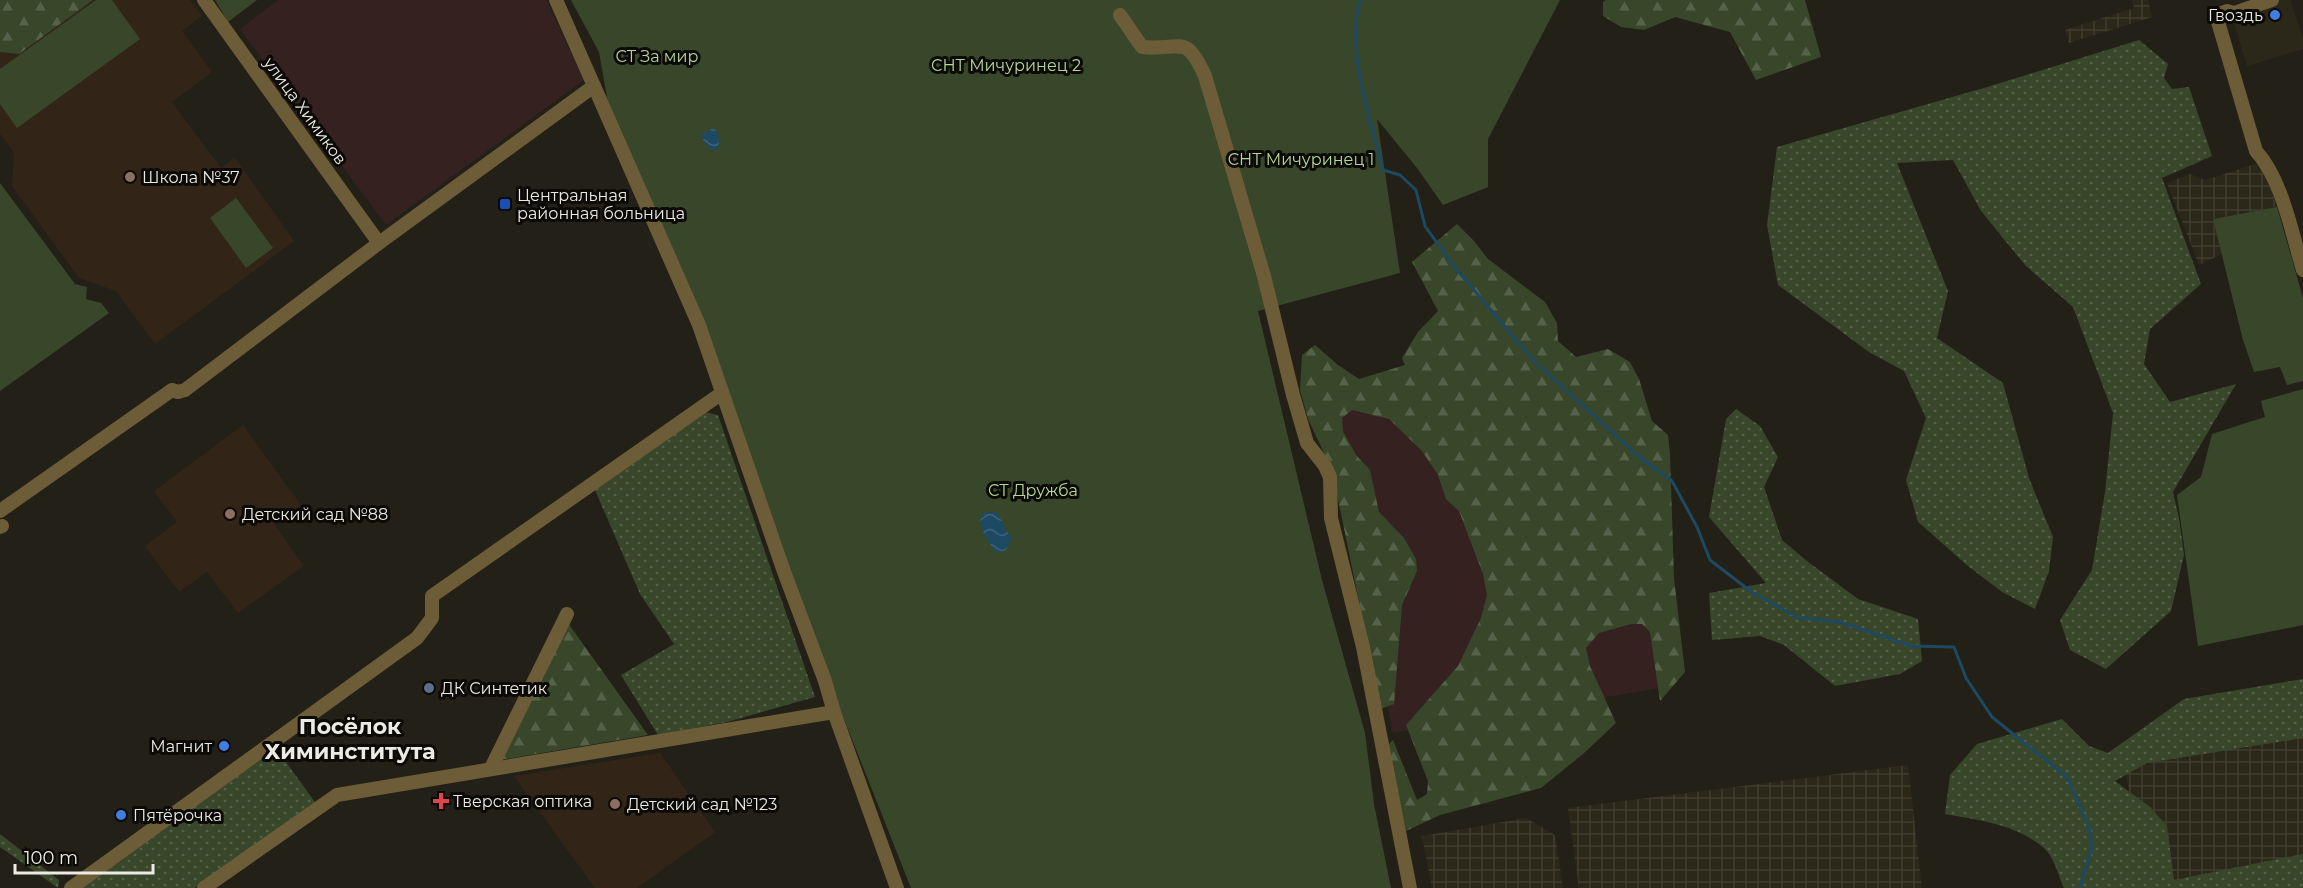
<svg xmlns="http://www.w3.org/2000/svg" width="2303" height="888" font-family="Montserrat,sans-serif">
	<defs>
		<pattern id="industrial-grid" width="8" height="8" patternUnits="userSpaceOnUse" patternTransform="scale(1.5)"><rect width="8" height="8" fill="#2c2819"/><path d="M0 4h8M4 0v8" fill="none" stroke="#403d2f"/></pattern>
		<pattern id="grass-dots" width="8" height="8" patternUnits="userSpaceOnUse" patternTransform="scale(1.5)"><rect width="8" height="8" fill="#38472a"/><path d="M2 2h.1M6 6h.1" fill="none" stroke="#556249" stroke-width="1.8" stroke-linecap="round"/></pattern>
		<pattern id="forest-firs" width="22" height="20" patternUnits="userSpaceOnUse" patternTransform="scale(1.5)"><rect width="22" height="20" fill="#38472a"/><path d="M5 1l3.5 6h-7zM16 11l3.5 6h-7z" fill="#556249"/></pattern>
		<pattern id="water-waves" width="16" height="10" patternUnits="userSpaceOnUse" patternTransform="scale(1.5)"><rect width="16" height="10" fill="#1d4963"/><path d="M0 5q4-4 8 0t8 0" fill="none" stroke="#3e6379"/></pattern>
	</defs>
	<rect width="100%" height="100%" fill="#232018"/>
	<path fill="#2c2819" d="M2279,0H2290L2303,38V49L2247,66L2232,16Z"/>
	<g fill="url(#industrial-grid)">
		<path d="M2132,0H2148L2152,17L2069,43L2065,30L2134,8Z"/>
		<path d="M2262,162L2277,207L2213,219L2222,254L2199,265L2167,183L2190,174L2205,180Z"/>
		<path d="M2303,729V873L2148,888L2123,759Z"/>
		<path d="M1908,765L1922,888H1579L1568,808Z"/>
		<path d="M1526,818L1555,835L1563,888H1432L1422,836Z"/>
	</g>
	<g fill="#322518">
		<path d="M69,0H190L202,16L182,31L212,72L172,102L221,168L235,158L294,241L155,344L116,291L79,278L12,186L14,153L0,134V50Z"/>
		<path d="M243,425L301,505L274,524L304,566L238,613L207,572L179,592L145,546L177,522L154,491Z"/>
		<path d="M660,753L715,832L637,888H595L514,776Z"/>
	</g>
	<g fill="#352220">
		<path d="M278,0H546L584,80L386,225L240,29Z"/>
		<path d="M1324,397L1638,475L1666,687L1393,733Z"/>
	</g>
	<g fill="url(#grass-dots)">
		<path d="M2139,40L2168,64L2164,78L2172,89L2189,87L2212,156L2162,178L2201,284L2150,329L2144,364L2170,402L2236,384L2173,492L2179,518L2184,555L2171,611L2106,669L2070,650L2060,620L2092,570L2105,492L2113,413L2073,307L2025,265L1981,211L1953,160L1897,163L1948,291L1937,338L2003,383L2029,478L2053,537L2049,571L2035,609L2002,592L1968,566L1918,522L1906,480L1926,418L1904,371L1869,352L1778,285L1767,225L1777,147L1984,88Z"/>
		<path d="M1736,409L1760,426L1778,457L1764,487L1782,540L1807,561L1858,599L1918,619L1922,661L1900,674L1835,686L1784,645L1760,636L1712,640L1709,593L1766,583L1709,517L1726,419Z"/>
		<path d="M705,412L718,415L815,697L727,722L658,735L621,675L674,644L640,594L595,490Z"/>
		<path d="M2303,679V738L2147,763L2115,781L2150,807L2167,826L2174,880L2303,854V888H2064C2059,877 2054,858 2046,850C2020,825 1979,820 1945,814L1950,775L1977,744L2062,719L2089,746L2108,753L2184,699Z"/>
		<path d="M275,747L315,802L195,888H82Z"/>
		<path d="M0,834L59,880L58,888L0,847Z"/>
	</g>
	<g fill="url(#forest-firs)">
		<path d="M0,0H93L19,54L0,52Z"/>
		<path d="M1606,0H1805L1821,57L1756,80L1730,32L1675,17L1644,30L1621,27L1603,16V2Z"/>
		<path d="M1457,224L1474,241L1488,259L1545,302L1557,323L1558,341L1576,357L1608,349L1630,362L1639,379L1652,421L1668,435L1670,454L1674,578L1685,672L1660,701L1650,632L1642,624H1631L1599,633L1586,648L1590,666L1616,723L1583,754L1541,788L1440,815L1406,831L1388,745L1393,740L1417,800L1427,794L1428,781L1406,725L1458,666L1481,618L1487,595L1483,574L1459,511L1446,499L1438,475L1422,451L1389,419L1352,410L1342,418L1343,431L1356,455L1370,470L1379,512L1404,538L1416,559L1417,571L1402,605L1394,704L1381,709L1332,470L1308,419L1300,390L1302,355L1315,345L1338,365L1359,379L1405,365L1402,358L1418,332L1438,311L1412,262Z"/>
		<path d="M568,623L648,735L500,760Z"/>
	</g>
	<g fill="#38472a">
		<path d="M96,0H112L140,39L17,128L0,104V69Z"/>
		<path d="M215,0H257L228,22Z"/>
		<path d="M571,0H1560L1488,139V187L1443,205L1417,168L1377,119L1400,273L1258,311L1322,580L1365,733L1374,804L1391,888H911L775,545L702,331L613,131L599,52Z"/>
		<path d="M0,183L75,284L87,287L86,299L101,303L109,313L0,391Z"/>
		<path d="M236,198L273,248L246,268L210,218Z"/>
		<path d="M2277,207L2303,298V381L2287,385L2280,367L2254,372L2243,340L2213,219Z"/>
		<path d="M2303,389V625L2198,646L2177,495L2201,477L2212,434L2265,417L2261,401Z"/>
	</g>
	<g fill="url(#water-waves)">
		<path d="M713,128C719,134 721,141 717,149L711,150L704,142L702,135Z"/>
		<path d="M997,512L1008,533L1012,538L1006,550L996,553C990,542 974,526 983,513Z"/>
	</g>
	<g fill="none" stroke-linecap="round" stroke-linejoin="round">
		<path stroke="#1d4963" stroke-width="3" d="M1360,0C1346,52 1370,118 1383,170L1400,175L1416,190L1425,226L1452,264L1532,359L1638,456L1672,481L1697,527L1710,560L1753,593L1799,618L1840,622L1911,646L1954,647L1966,678L1992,717L2067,777L2089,827L2092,847L2080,888"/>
		<g stroke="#6d5c38" stroke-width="14">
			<path d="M204,0L379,243"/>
			<path d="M556,0L594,86"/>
			<path d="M2272,0L2234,13L2227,11L2216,15L2256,151C2282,179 2292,234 2303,270"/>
			<path d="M1120,15L1142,47C1182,51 1185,32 1205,76L1264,276L1293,395L1307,443L1325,466L1330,477L1331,518L1363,647L1410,888"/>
			<path d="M0,511L172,390L178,392L185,390L379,243L594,86L699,325L783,569L825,681L834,712L897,888"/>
			<path d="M0,527L2,526"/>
			<path d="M491,768L567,614"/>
			<path d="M71,888L417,638L432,618V596L722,393"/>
			<path d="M204,888L337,795L834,712"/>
		</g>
	</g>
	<g fill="#3f7fe0" stroke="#0b0a07" stroke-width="2">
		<circle cx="2275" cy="15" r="6"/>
		<circle cx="224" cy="746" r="6"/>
		<circle cx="121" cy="815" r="6"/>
	</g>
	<g fill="#8d6e63" stroke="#0b0a07" stroke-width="2">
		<circle cx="130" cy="177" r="6"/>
		<circle cx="230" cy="514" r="6"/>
		<circle cx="615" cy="804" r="6"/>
	</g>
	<rect fill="#1a4fb4" stroke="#0b0a07" stroke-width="2" x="499" y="198" width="12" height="12" rx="3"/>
	<circle fill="#5c6f8a" stroke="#0b0a07" stroke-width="2" cx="429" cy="688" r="6"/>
	<path fill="#e0444e" stroke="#0b0a07" stroke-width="2" d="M438 792h6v6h6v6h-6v6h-6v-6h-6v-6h6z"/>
	<g text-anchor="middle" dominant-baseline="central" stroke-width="6" stroke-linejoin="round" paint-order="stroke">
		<g font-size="16" fill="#ebeae4" stroke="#0b0a07" text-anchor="start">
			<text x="2263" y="15" text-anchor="end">Гвоздь</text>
			<text x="142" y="177">Школа №37</text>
			<text x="517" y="195">Центральная<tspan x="517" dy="18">районная больница</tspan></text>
			<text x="242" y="514">Детский сад №88</text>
			<text x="441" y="688">ДК Синтетик</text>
			<text x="212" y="746" text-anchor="end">Магнит</text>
			<text x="453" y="801">Тверская оптика</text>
			<text x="627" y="804">Детский сад №123</text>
			<text x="133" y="815">Пятёрочка</text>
		</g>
		<g font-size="16" fill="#b7d895" stroke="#0b0a07">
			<text x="657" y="56">СТ За мир</text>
			<text x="1006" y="65">СНТ Мичуринец 2</text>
			<text x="1301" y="159">СНТ Мичуринец 1</text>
			<text x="1033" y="490">СТ Дружба</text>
		</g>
		<g font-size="16" fill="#ebeae4" stroke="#0b0a07">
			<text transform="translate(305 111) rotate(54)">улица Химиков</text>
		</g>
		<g font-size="22" font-weight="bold" fill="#ebeae4" stroke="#0b0a07">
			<text x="350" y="726">Посёлок<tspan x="350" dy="25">Химинститута</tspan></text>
		</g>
	</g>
	<path d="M15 864v9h138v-9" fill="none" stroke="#ebeae4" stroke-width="3"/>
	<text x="24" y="864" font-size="18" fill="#ebeae4" stroke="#0b0a07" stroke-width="4.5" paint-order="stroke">100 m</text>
</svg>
